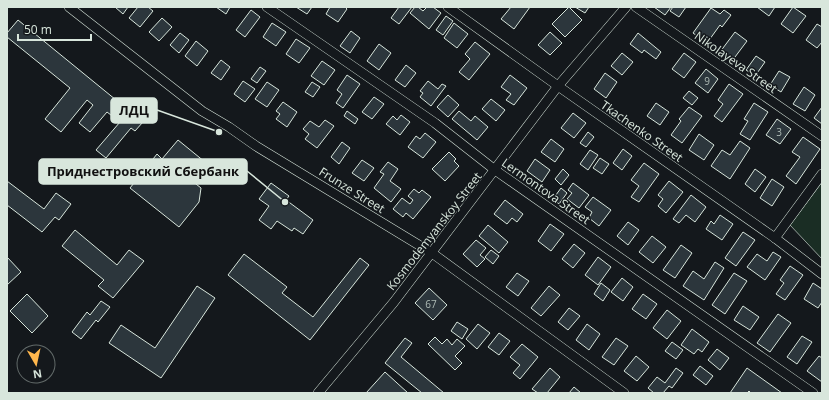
<svg xmlns="http://www.w3.org/2000/svg" width="829" height="400" font-family="'Open Sans',sans-serif">
	<rect width="100%" height="100%" fill="#14181c"/>
	<path fill="#1a2d24" stroke="#939e99" d="M822,182V259L790,225Z"/>
	<g fill="#2c363c" stroke="#d8e6dc">
		<path d="M115,7H128L123,14Z"/>
		<path d="M138,7H148L153,11L140,27L129,18Z"/>
		<path d="M216,7H230L226,14Z"/>
		<path d="M296,7H312L307,14Z"/>
		<path d="M330,7H345L347,9L338,22L326,14Z"/>
		<path d="M399,7H412L399,24L391,18Z"/>
		<path d="M415,7H418L423,11L427,7H433L441,13L429,29L410,13Z"/>
		<path d="M511,7H530L514,29L501,19Z"/>
		<path d="M569,7L582,20L565,37L552,24Z"/>
		<path d="M575,7H589L585,13Z"/>
		<path d="M654,7H671L665,15Z"/>
		<path d="M673,7H686L679,17L670,11Z"/>
		<path d="M757,7H775L769,16Z"/>
		<path d="M793,7L806,16L793,33L781,24Z"/>
		<path d="M711,8L720,14L724,10L731,15L722,27L720,25L707,43L693,33Z"/>
		<path d="M251,10L260,17L245,37L236,30Z"/>
		<path d="M446,16L453,21L443,35L436,30Z"/>
		<path d="M162,18L172,27L159,41L149,32Z"/>
		<path d="M18,20L143,122L135,131L131,128L106,158L96,150L120,122L107,112L90,132L79,123L93,105L87,100L61,132L45,119L70,88L7,37V33Z"/>
		<path d="M272,23L286,32L276,46L263,37Z"/>
		<path d="M454,23L468,34L457,48L444,38Z"/>
		<path d="M817,24L822,27V42L817,48L806,40Z"/>
		<path d="M351,31L360,38L350,53L340,46Z"/>
		<path d="M550,32L562,43L550,55L538,45Z"/>
		<path d="M735,32L747,41L732,61L720,52Z"/>
		<path d="M180,33L189,40L179,53L170,45Z"/>
		<path d="M638,33L661,52L656,59L644,50L642,53L630,44Z"/>
		<path d="M296,39L310,48L299,63L286,54Z"/>
		<path d="M196,41L208,51L197,66L185,56Z"/>
		<path d="M475,42L490,54L469,80L459,72L470,59L465,54Z"/>
		<path d="M379,44L391,53L379,70L367,61Z"/>
		<path d="M622,53L633,62L622,75L611,66Z"/>
		<path d="M684,53L696,62L684,78L672,69Z"/>
		<path d="M756,56L765,62L755,76L746,70Z"/>
		<path d="M221,60L230,67L221,80L211,73Z"/>
		<path d="M322,61L335,70L324,85L311,76Z"/>
		<path d="M406,65L416,73L405,87L395,80Z"/>
		<path d="M260,67L266,71L257,83L251,79Z"/>
		<path d="M706,69L718,79L708,93L695,83Z"/>
		<path d="M779,71L790,77L781,92L770,85Z"/>
		<path d="M605,73L617,82L606,98L594,89Z"/>
		<path d="M347,75L360,84L343,108L336,103L342,94L337,90Z"/>
		<path d="M510,75L527,88L514,105L506,100L511,94L501,87Z"/>
		<path d="M243,81L255,89L245,102L234,94Z"/>
		<path d="M428,81L438,89L442,84L446,86L431,106L420,97L423,93L420,91Z"/>
		<path d="M267,82L279,90L267,107L255,99Z"/>
		<path d="M312,82L320,87L313,97L305,92Z"/>
		<path d="M729,84L743,94L722,122L714,116L723,104L718,100Z"/>
		<path d="M804,87L815,95L805,111L793,104Z"/>
		<path d="M689,91L698,98L692,105L683,98Z"/>
		<path d="M448,95L459,105L448,117L437,107Z"/>
		<path d="M374,97L384,104L372,119L362,112Z"/>
		<path d="M491,99L505,110L496,121L482,109Z"/>
		<path d="M283,102L297,112L287,127L276,119L280,114L276,111Z"/>
		<path d="M656,103L669,112L660,125L647,116Z"/>
		<path d="M754,103L768,112L750,140L740,134L748,121L744,119Z"/>
		<path d="M689,107L702,116L682,143L671,135L681,121L679,119Z"/>
		<path d="M822,107V124L814,118Z"/>
		<path d="M347,111L358,119L355,124L344,116Z"/>
		<path d="M459,111L471,121L475,116L488,127L477,140L452,119Z"/>
		<path d="M573,113L586,123L574,138L561,128Z"/>
		<path d="M401,115L410,122L400,135L386,124L393,116L397,120Z"/>
		<path d="M777,119L791,129L780,144L766,135Z"/>
		<path d="M325,120L334,126L317,148L305,139L309,134L303,129L310,121L319,127Z"/>
		<path d="M588,132L594,137L586,147L580,143Z"/>
		<path d="M425,133L436,142L423,158L408,147L416,136L420,139Z"/>
		<path d="M699,134L714,145L704,160L689,150Z"/>
		<path d="M803,137L820,149L796,184L786,176L800,157L792,152Z"/>
		<path d="M551,139L564,149L555,162L541,152Z"/>
		<path d="M178,140L205,162L191,180L201,188L199,202L179,227L130,188L157,154L162,159Z"/>
		<path d="M740,141L750,148L730,179L711,166L722,150L730,155Z"/>
		<path d="M342,142L350,148L339,164L331,157Z"/>
		<path d="M623,149L632,156L622,170L613,163Z"/>
		<path d="M590,150L598,155L588,170L580,164Z"/>
		<path d="M449,152L456,159L454,161L459,166L445,181L432,169Z"/>
		<path d="M600,158L609,164L602,174L593,168Z"/>
		<path d="M535,159L550,170L542,182L527,171Z"/>
		<path d="M362,160L374,168L364,181L352,173Z"/>
		<path d="M388,162L398,169L390,181L401,189L391,202L374,188L384,174L380,172Z"/>
		<path d="M644,163L659,174L639,202L631,197L639,186L631,180Z"/>
		<path d="M563,169L569,175L561,185L555,179Z"/>
		<path d="M755,169L766,177L755,192L745,184Z"/>
		<path d="M772,179L784,187L772,206L760,198Z"/>
		<path d="M7,181L44,209L56,193L71,204L59,220L55,217L42,232L7,205Z"/>
		<path d="M669,181L683,192L666,213L658,206L663,199L658,195Z"/>
		<path d="M271,183L289,196L286,200L313,220L303,234L294,228L292,231L277,221L271,229L259,220L269,206L259,199Z"/>
		<path d="M573,183L589,195L579,208L567,199L572,193L568,190Z"/>
		<path d="M561,188L567,193L559,204L553,199Z"/>
		<path d="M414,189L419,193L422,190L431,197L413,219L406,213L403,217L393,209L402,198L410,204L413,200L408,196Z"/>
		<path d="M691,195L706,207L695,222L686,215L679,223L673,219Z"/>
		<path d="M593,197L611,210L599,226L589,218L592,212L585,207Z"/>
		<path d="M505,200L523,214L517,222L512,218L507,224L494,214Z"/>
		<path d="M720,215L733,224L722,240L706,229L711,221L714,224Z"/>
		<path d="M628,222L639,230L628,245L617,236Z"/>
		<path d="M550,224L564,234L551,251L538,241Z"/>
		<path d="M488,225L508,242L499,253L479,236Z"/>
		<path d="M75,230L117,265L129,250L144,261L113,298L98,286L104,280L62,246Z"/>
		<path d="M743,232L755,240L736,266L725,258Z"/>
		<path d="M652,236L666,247L653,263L639,252Z"/>
		<path d="M476,240L486,248L480,255L485,259L477,267L463,254Z"/>
		<path d="M574,244L585,253L573,268L562,259Z"/>
		<path d="M681,245L692,253L675,278L663,270Z"/>
		<path d="M491,250L499,256L493,264L485,257Z"/>
		<path d="M773,252L781,257L765,280L747,267L757,254L767,261Z"/>
		<path d="M244,254L287,287L282,293L313,317L360,258L369,265L310,340L228,275Z"/>
		<path d="M7,257L21,272L7,285Z"/>
		<path d="M598,257L611,267L598,285L585,275Z"/>
		<path d="M715,262L724,268L704,300L683,286L693,271L704,279Z"/>
		<path d="M790,266L803,275L785,300L776,294L784,283L780,280Z"/>
		<path d="M517,273L529,281L518,296L506,287Z"/>
		<path d="M734,273L747,281L725,314L712,305Z"/>
		<path d="M622,278L633,287L623,301L611,292Z"/>
		<path d="M601,283L610,290L603,301L594,294Z"/>
		<path d="M813,283L822,289V302L818,308L804,299Z"/>
		<path d="M197,286L215,298L161,378L109,343L121,325L155,348Z"/>
		<path d="M549,286L560,295L541,316L531,308Z"/>
		<path d="M429,288L447,305L433,320L415,303Z"/>
		<path d="M27,294L48,316L32,333L10,311Z"/>
		<path d="M643,294L657,304L646,319L632,309Z"/>
		<path d="M101,301L110,307L98,322L96,320L81,339L72,332L87,312L90,315Z"/>
		<path d="M743,306L759,317L750,330L734,320Z"/>
		<path d="M569,308L580,316L568,330L558,322Z"/>
		<path d="M667,310L681,321L667,339L653,328Z"/>
		<path d="M778,314L791,323L770,352L757,343Z"/>
		<path d="M457,322L468,329L462,339L451,331Z"/>
		<path d="M478,324L490,333L477,349L466,339Z"/>
		<path d="M587,324L600,334L589,350L576,340Z"/>
		<path d="M692,329L709,342L702,352L698,349L694,354L681,345Z"/>
		<path d="M499,333L510,341L499,355L488,347Z"/>
		<path d="M802,336L812,342L797,364L787,357Z"/>
		<path d="M435,337L442,344L447,339L452,345L457,339L465,346L455,356L462,363L455,370L428,344Z"/>
		<path d="M405,338L412,343L401,357L444,393H422L385,363Z"/>
		<path d="M616,338L628,346L614,365L602,357Z"/>
		<path d="M672,342L683,350L676,359L665,351Z"/>
		<path d="M522,344L538,357L520,379L513,373L520,365L510,357Z"/>
		<path d="M717,349L729,358L720,370L708,360Z"/>
		<path d="M636,356L649,367L637,381L624,371Z"/>
		<path d="M819,356L822,358V382L807,371Z"/>
		<path d="M700,366L713,376L706,385L693,375Z"/>
		<path d="M550,368L560,377L547,393H538L532,389Z"/>
		<path d="M676,368L683,373L672,388L669,386L663,393H654L648,388L657,377L665,383Z"/>
		<path d="M747,368L782,393H751L749,391L747,393H730Z"/>
		<path d="M385,372L408,393H366Z"/>
		<path d="M574,387L581,393H569Z"/>
	</g>
	<g fill="none" stroke-linecap="round" stroke-linejoin="round">
		<defs>
			<g id="street">
				<path d="M69,7L202,111L229,127L256,146L432,253L624,393"/>
				<path d="M267,7L435,123L495,170L813,393"/>
				<path d="M448,7L558,86L775,238L822,274"/>
				<path d="M636,7L822,136"/>
				<path d="M775,238L822,174"/>
				<path d="M318,393L394,302L558,86L626,7"/>
			</g>
		</defs>
		<use href="#street" stroke="#d8e6dc" stroke-width="10"/>
		<use href="#street" stroke="#14181c" stroke-width="9"/>
	</g>
	<g text-anchor="middle" dominant-baseline="central" stroke-width="3" stroke-linejoin="round" paint-order="stroke">
		<g font-size="10" fill="#adbab4">
			<text x="707" y="81">9</text>
			<text x="779" y="132">3</text>
			<text x="431" y="304">67</text>
		</g>
		<g font-size="12" fill="#d8e6dc" stroke="#14181c">
			<text transform="translate(736 62) rotate(35)">Nikolayeva Street</text>
			<text transform="translate(642 131) rotate(35)">Tkachenko Street</text>
			<text transform="translate(352 190) rotate(32)">Frunze Street</text>
			<text transform="translate(546 191) rotate(35)">Lermontova Street</text>
			<text transform="translate(434 231) rotate(-52)">Kosmodemyanskoy Street</text>
		</g>
	</g>
	<path fill="none" stroke="#d8e6dc" stroke-width="1.5" d="M219 132L157 110M285 202L247 171"/>
	<g fill="#d8e6dc" stroke="#14181c" stroke-width="1.5">
		<circle cx="219" cy="132" r="4"/>
		<circle cx="285" cy="202" r="4"/>
	</g>
	<g fill="#d8e6dc" stroke="#d8e6dc" stroke-width="1.5">
		<rect x="111" y="98" width="46" height="25" rx="4"/>
		<rect x="39" y="159" width="208" height="25" rx="4"/>
	</g>
	<g font-size="13" text-anchor="middle" font-weight="bold" fill="#111">
		<text x="134" y="115">ЛДЦ</text>
		<text x="143" y="176">Приднестровский Сбербанк</text>
	</g>
	<rect width="829" height="400" fill="none" stroke="#d8e6dc" stroke-width="16"/>
	<g transform="translate(36 364) rotate(171)"><circle r="19" fill="#14181c" stroke="#626a69"/>
	<path d="M0-3L7 15L0 10L-7 15Z" fill="#ffb74d"/>
	<text y="-6" font-size="11" font-weight="bold" text-anchor="middle" fill="#d8e6dc">N</text>
	</g>
	<path d="M18 34v6h73v-6" fill="none" stroke="#d8e6dc" stroke-width="2"/>
	<text x="24" y="34" font-size="12" fill="#d8e6dc" stroke="#14181c" stroke-width="3" paint-order="stroke">50 m</text>
</svg>
